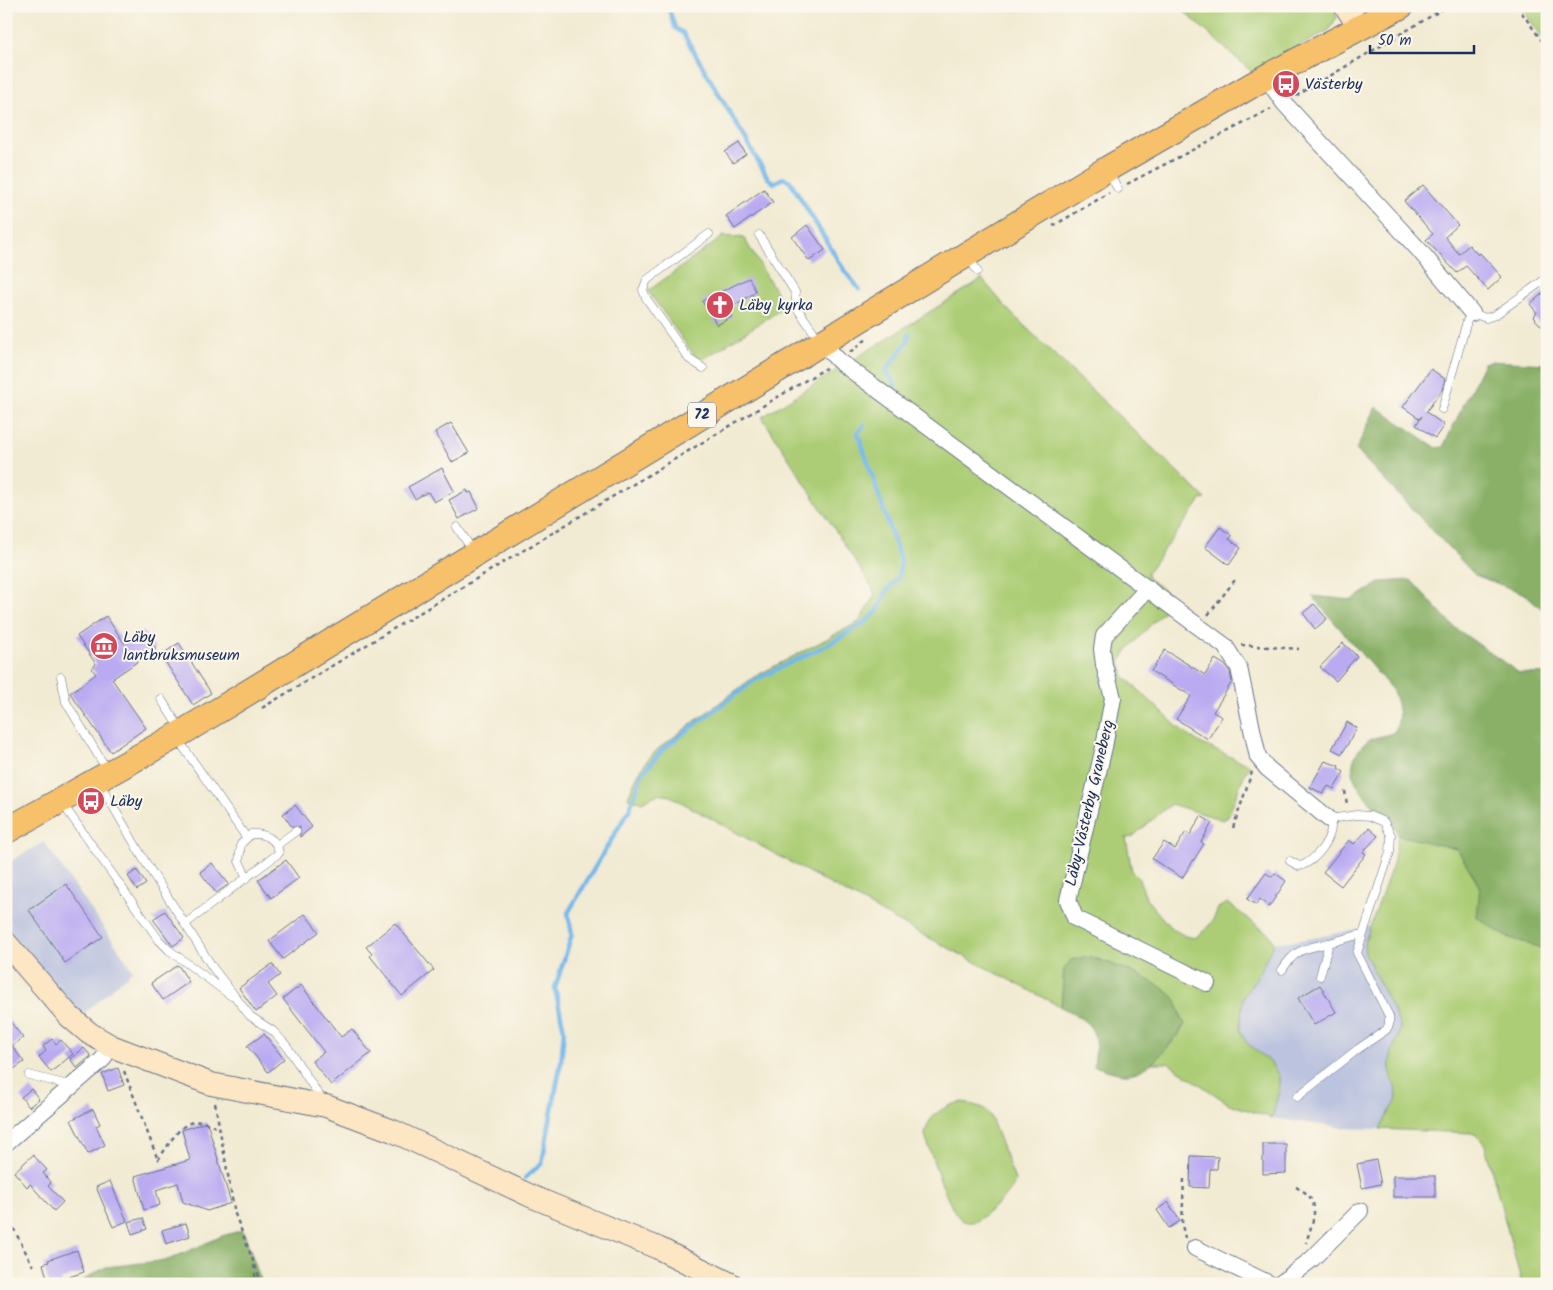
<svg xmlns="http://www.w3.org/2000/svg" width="1553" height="1290" font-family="Kalam,sans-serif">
	<rect width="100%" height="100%" fill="#fbf7ec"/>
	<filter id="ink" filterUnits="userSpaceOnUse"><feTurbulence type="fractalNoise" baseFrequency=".02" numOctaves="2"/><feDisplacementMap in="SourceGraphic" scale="10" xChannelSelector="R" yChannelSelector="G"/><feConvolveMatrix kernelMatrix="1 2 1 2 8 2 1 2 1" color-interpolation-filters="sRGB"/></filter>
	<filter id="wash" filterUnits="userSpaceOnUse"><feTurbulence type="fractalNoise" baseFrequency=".0096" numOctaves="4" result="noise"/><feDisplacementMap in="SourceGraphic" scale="20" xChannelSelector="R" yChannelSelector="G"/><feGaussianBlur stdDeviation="1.12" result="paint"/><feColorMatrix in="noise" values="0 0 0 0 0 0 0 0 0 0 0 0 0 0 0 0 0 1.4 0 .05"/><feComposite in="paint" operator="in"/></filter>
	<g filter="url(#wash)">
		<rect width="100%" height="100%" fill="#f2ebd3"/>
		<g fill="#bbc3de">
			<path d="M44,842L133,970L79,1018L6,929V864Z"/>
			<path d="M1371,926L1364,944L1365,953L1400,1025V1035L1390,1059V1075L1397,1093L1396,1103L1380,1129L1343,1128L1272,1118L1279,1092L1259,1053L1246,1042L1240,1029L1243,997L1258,975L1274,943L1314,938Z"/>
		</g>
		<g fill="#accd75" stroke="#647e6a">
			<path d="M1178,6H1335L1337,17L1329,30L1253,73Z"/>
			<path d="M1520,6H1547V44Z"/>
			<path d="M724,236L744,238L785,307L699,362L648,291Z"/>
			<path d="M982,279L1012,314L1206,499L1201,500L1147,573L1148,578L1175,599L1129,648L1120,662L1124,676L1183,732L1202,744L1251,766L1245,773L1228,816L1223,820L1171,804L1132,837L1126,838L1132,872L1139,879L1147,900L1171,928L1185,936L1195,938C1207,929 1214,922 1218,908L1227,903L1270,935L1274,943L1258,975L1243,997L1240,1029L1246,1042L1271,1063L1279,1076V1091L1272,1118L1229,1104L1168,1063H1151L1177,1038L1185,1024C1179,1016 1180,1006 1174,999C1161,981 1114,965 1093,957L1064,969L1061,1007L899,922L670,796L658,794L642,802L628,798C635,778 643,763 658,749L754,677L859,622L875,595L872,587L762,417Z"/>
			<path d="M1398,835L1457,849L1480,886L1505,936L1547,950V1284H1522L1485,1145L1477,1135L1471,1133L1380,1129L1397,1099C1397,1085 1388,1074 1390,1060C1392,1047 1400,1038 1400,1025L1365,953L1364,944L1393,864Z"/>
			<path d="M963,1102L984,1108L990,1115L1015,1180C1015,1193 987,1212 977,1221C972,1222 967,1223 962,1220C948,1211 931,1153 925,1135C927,1116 944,1105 963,1102Z"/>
		</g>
		<g fill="#89b066" stroke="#527062">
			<path d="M1489,361L1547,364V613L1525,594L1475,575L1356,450L1376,407L1437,448L1443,447L1484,363Z"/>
			<path d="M1411,580L1454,627L1519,673L1547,674V950L1505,936L1477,917L1480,886L1457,849L1398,835L1396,829C1375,803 1331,777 1365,743C1371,736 1386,737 1394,732C1402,719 1398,705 1393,691L1312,596L1352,600L1381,582Z"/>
			<path d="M1084,957C1103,958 1164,983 1175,999C1180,1007 1179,1016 1185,1024C1173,1041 1149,1076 1124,1074C1114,1073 1104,1069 1094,1066C1099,1028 1093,1024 1061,1007L1064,969L1071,960Z"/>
			<path d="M243,1230L262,1284H76L106,1267L168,1260L222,1236Z"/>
		</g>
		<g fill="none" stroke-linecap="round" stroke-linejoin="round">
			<g stroke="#74b8ea" stroke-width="4.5">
				<path d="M668,6L675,28L683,33L768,178L774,183L783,178L790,181L844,270L859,289"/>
				<path d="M894,390L895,386L893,379L885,372L907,342L909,334"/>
				<path d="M525,1178L542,1163L561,1062L564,1030L555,988L572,934L568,913L630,808L642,774L664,748L755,680L831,643L864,623L877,612L886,592L898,578L901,562L858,433L864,425"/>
			</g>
		</g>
		<g id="blocks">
			<g fill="#b9aaf2">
				<path d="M739,143L746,154L733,163L725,152Z"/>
				<path d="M1423,185L1458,225L1445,237L1459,254L1469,245L1478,255L1480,253L1502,277L1488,290L1466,266L1457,273L1426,240L1433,234L1404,201Z"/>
				<path d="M764,189L773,202L735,229L726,216Z"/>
				<path d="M807,225L825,250L809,261L792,237Z"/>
				<path d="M749,278L756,292L728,309L732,317L717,325L702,301Z"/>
				<path d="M1547,290V332L1533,317L1537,313L1530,304Z"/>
				<path d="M1431,369L1445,379L1442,390L1426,412L1444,425L1435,438L1416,425L1422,416L1420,419L1403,407Z"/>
				<path d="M451,423L469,453L452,462L435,432Z"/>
				<path d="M442,468L454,491L434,502L428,492L415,499L408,487Z"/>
				<path d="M467,490L468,493L471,492L479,508L459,519L449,500Z"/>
				<path d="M1220,527L1232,536L1229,539L1241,548L1229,565L1205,547Z"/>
				<path d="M1314,604L1327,619L1315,629L1303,613Z"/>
				<path d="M106,616L124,643L143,631L156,649L112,679L146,728L111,752L70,693L96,674L92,669L96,664L77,636Z"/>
				<path d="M179,643L211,693L193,705L161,655Z"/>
				<path d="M1343,643L1357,656L1336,681L1320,667Z"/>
				<path d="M1165,650L1205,675L1215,659L1225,665L1230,672L1232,682L1213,712L1222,717L1208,739L1176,719L1191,696L1151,671Z"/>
				<path d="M1347,722L1357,728L1342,754L1332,749Z"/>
				<path d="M1325,761L1339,766L1338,768L1344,772L1334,789L1328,786L1323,794L1310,787Z"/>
				<path d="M295,805L312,827L300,837V827H292L283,814Z"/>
				<path d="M1201,816L1212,823L1201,842L1204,844L1182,878L1152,859L1164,842L1175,849L1186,832L1190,835Z"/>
				<path d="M1369,828L1378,836L1363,852L1366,854L1341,886L1323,872L1349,840L1354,844Z"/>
				<path d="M286,860L299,878L271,898L258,880Z"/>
				<path d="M212,863L229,884L216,893L200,872Z"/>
				<path d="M137,870L146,884L137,890L128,876Z"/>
				<path d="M1266,873L1272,877L1275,873L1286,881L1269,907L1260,899L1256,905L1247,899Z"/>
				<path d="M66,884L103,937L65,963L29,910Z"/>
				<path d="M165,911L184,938L173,946L153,919Z"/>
				<path d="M305,914L319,932L283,959L269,941Z"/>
				<path d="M395,923L434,970L402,996L370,956L372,954L366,947Z"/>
				<path d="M272,964L280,975L268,984L277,996L256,1012L239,988Z"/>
				<path d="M178,965L189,982L163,1000L151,983Z"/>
				<path d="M301,985L341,1037L352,1029L371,1053L331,1085L312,1061L324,1052L283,999Z"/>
				<path d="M1320,985L1336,1012L1314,1025L1298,998Z"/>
				<path d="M6,1016L23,1038L12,1046L24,1062L14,1069L6,1059Z"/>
				<path d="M264,1034L284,1059L268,1072L247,1046Z"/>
				<path d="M52,1039L56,1044L61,1040L73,1054L51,1072L39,1057L46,1051L43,1046Z"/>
				<path d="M84,1048L91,1056L77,1068L70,1059Z"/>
				<path d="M118,1068L124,1085L108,1091L102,1074Z"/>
				<path d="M31,1089L39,1099L29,1107L21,1097Z"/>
				<path d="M93,1109L100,1124L96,1126L105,1145L88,1154L71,1120Z"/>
				<path d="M207,1122L231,1203L207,1211L183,1202L178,1183L156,1190L160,1205L144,1210L135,1176L190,1160L182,1130Z"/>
				<path d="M1263,1144H1286V1173L1263,1174Z"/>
				<path d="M33,1155L47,1170L43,1173L51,1183L48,1186L63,1202L54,1211L30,1184L27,1187L14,1172Z"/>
				<path d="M1191,1156L1218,1157L1217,1169H1210L1209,1188L1190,1187Z"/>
				<path d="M1376,1160L1381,1184L1362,1188L1357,1164Z"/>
				<rect x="1393" y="1176" width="42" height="21"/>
				<path d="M110,1181L127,1221L113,1227L96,1187Z"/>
				<path d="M1168,1202L1180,1221L1169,1228L1157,1210Z"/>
				<path d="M143,1218L147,1229L132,1234L128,1222Z"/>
				<path d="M186,1223L190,1236L166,1244L162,1230Z"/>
				<path d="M77,1250L84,1272L60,1280L61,1284H49L43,1264L49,1262L48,1260Z"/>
			</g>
		</g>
	</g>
	<g filter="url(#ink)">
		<use href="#blocks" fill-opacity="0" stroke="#667187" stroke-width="1"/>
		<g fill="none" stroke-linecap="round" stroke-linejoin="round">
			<defs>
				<g id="lane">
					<path d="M1109,173L1118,189"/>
					<path d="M759,235L795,292L797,308L820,341"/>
					<path d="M969,257L977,271"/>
					<path d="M703,368L689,359L646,298L643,290L647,280L709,234"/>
					<path d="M1442,409L1467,321L1472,313L1486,318L1495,315L1547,278"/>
					<path d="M457,527L473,551"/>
					<path d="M61,677L66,702L107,770"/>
					<path d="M161,699L181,730"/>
					<path d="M177,738L246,837"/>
					<path d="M99,782L144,860L213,968L250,1016L273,1031L286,1045L322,1100"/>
					<path d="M62,803L159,940L169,950L230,995"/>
					<path d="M277,845L296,831"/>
					<path d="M1290,861L1299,866C1314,864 1338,834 1329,819L1357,815L1370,816L1384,822L1391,835L1390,852L1357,953L1389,1016V1025L1386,1030L1358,1049L1297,1097"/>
					<path d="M185,924L279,853C277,839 265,833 251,834L241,844L239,861L247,878"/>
					<path d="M1282,970C1296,948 1305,949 1329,943"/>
					<path d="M1320,976L1329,943L1362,934"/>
					<path d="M29,1075L72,1086"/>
				</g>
				<g id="street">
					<path d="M1266,77L1284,103L1420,251L1472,313"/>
					<path d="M821,342L839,361L1225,646L1239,668L1258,757L1267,768L1329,819"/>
					<path d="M1148,588L1104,636L1102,649L1104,665L1113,698L1104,747L1068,900L1075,918L1207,983"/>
					<path d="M6,1143L102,1060L111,1046"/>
					<path d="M1195,1248L1270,1284"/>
					<path d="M1280,1284L1312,1259L1360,1211"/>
				</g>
				<g id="secondary">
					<path d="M1345,6L1360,27"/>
					<path d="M6,943L69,1016L89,1033L111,1046L211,1084L326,1106L393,1131L533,1197L658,1248L731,1284"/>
				</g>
				<path id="primary" d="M6,831L183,732L1107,169L1266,77L1401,6"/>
			</defs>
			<use href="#lane" stroke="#667187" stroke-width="9"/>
			<use href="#street" stroke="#667187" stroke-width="18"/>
			<use href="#secondary" stroke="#667187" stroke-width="24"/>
			<use href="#primary" stroke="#667187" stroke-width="27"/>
			<g stroke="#667187" stroke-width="2.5" stroke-dasharray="4 4" stroke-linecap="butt">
				<path d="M1517,6L1547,48"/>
				<path d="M1296,96L1448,6"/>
				<path d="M1127,184L1271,109"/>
				<path d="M1053,226L1109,193"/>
				<path d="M850,352L867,339"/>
				<path d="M1208,615L1235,580"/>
				<path d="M1241,645L1299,649"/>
				<path d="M262,708L826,368"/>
				<path d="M1345,791L1347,805"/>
				<path d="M1233,828L1252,772"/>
				<path d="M124,1071L158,1160"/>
				<path d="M215,1103L235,1214L262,1284"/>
				<path d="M158,1160C175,1136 186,1107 220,1130"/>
				<path d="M1184,1179L1182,1225L1185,1238"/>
				<path d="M1296,1187C1324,1200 1313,1219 1306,1243"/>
				<path d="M6,1214L33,1266"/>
				<path d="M254,1265L256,1284"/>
			</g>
			<use href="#lane" stroke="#fff" stroke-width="8"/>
			<use href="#street" stroke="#fff" stroke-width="16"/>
			<use href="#secondary" stroke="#fce6c4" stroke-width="22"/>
			<use href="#primary" stroke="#f7c06b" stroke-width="25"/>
		</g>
	</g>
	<defs>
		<symbol id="bus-disc" viewBox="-11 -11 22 22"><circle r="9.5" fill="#d1495b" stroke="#fbf7ec"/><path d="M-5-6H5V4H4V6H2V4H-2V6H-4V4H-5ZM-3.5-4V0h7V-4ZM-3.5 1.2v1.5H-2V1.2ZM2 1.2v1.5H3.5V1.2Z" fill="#fff"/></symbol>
		<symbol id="church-disc" viewBox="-11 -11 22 22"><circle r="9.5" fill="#d1495b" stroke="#fbf7ec"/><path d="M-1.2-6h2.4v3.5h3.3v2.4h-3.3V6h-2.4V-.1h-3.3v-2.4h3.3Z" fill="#fff"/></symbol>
		<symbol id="museum-disc" viewBox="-11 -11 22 22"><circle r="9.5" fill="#d1495b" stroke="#fbf7ec"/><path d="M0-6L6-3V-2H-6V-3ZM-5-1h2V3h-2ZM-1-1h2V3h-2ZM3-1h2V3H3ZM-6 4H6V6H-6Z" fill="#fff"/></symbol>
	</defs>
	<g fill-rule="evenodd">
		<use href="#bus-disc" x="1270" y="68" width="32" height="32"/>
		<use href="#church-disc" x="704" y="289" width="32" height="32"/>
		<use href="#museum-disc" x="88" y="630" width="32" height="32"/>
		<use href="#bus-disc" x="75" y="785" width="32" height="32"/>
	</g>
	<g text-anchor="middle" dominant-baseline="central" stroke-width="4" stroke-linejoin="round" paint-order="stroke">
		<rect fill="#fbf7ec" stroke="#5e6b89" stroke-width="1" x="688" y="402.5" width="28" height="25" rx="4"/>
		<g font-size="15" font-weight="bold" fill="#1b2f5e">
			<text x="702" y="415">72</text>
		</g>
		<g font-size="16" fill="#1b2f5e" stroke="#fbf7ec" text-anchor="start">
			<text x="1305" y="84">Västerby</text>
			<text x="739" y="305">Läby kyrka</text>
			<text x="123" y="637">Läby<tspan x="123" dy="18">lantbruksmuseum</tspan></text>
			<text x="110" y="801">Läby</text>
		</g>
		<g font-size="16" fill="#1b2f5e" stroke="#fbf7ec">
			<text transform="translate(1090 803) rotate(-77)">Läby-Västerby Graneberg</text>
		</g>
	</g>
	<rect width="1553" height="1290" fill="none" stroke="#fbf7ec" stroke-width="25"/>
	<path d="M1370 45v8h104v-8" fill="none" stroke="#1b2f5e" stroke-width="2.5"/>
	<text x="1378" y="45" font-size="15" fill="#1b2f5e" stroke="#fbf7ec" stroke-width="4" paint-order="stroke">50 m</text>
</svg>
